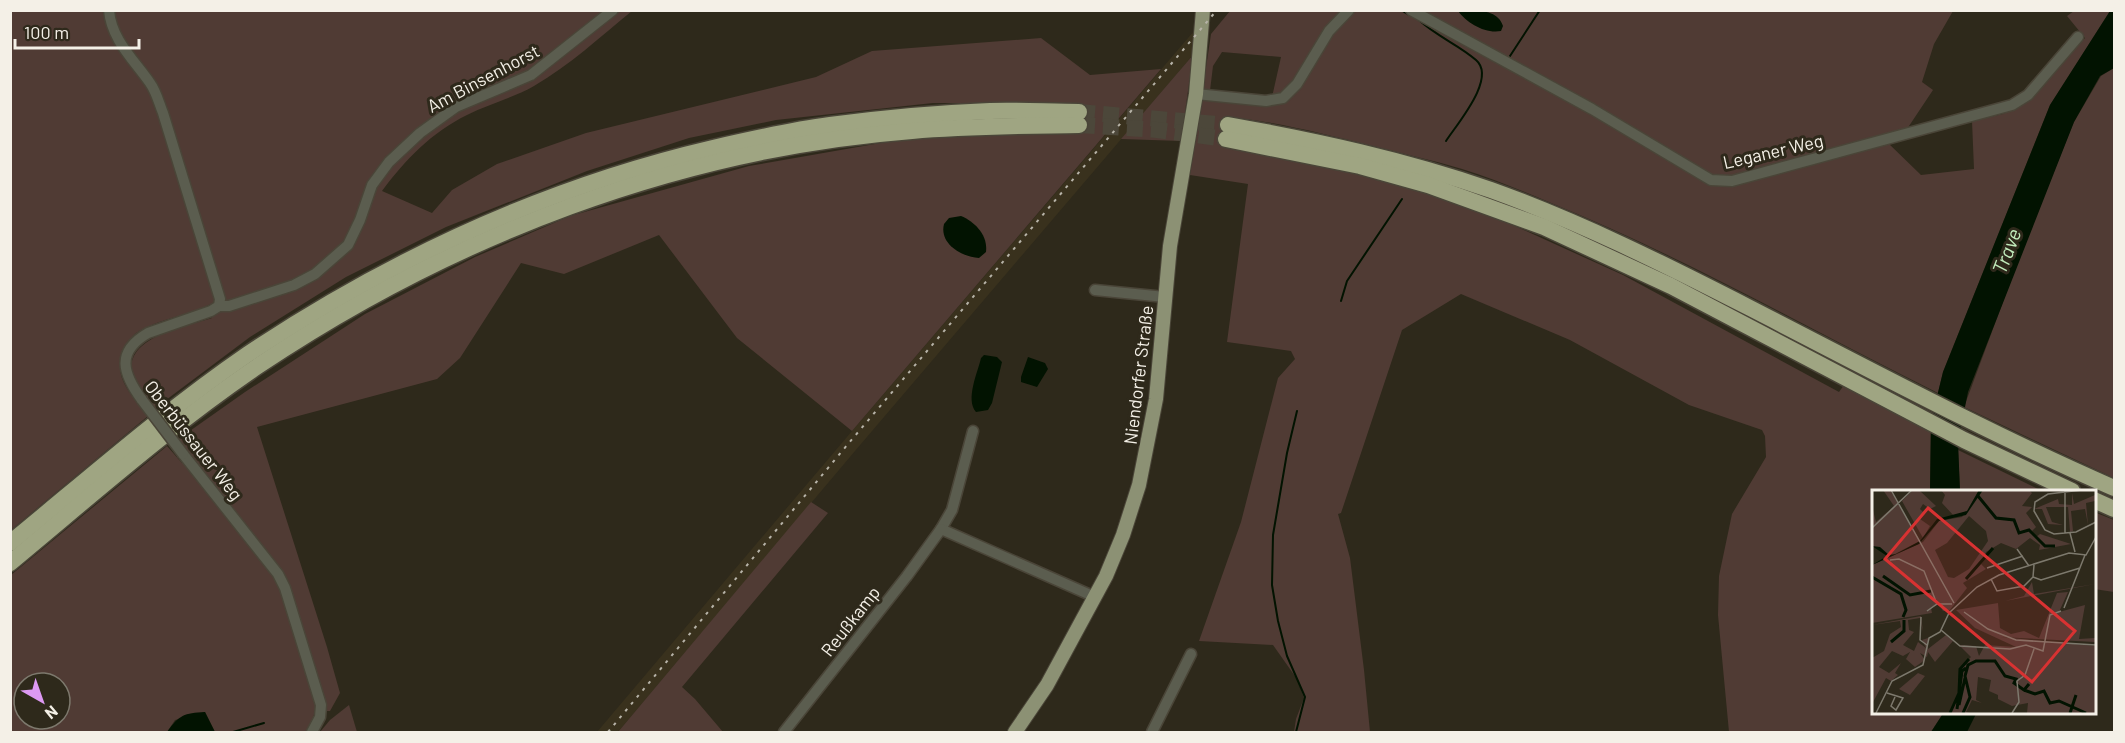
<svg xmlns="http://www.w3.org/2000/svg" width="2125" height="743" font-family="Barlow,sans-serif">
	<rect width="100%" height="100%" fill="#2e291b"/>
	<path fill="#39311d" d="M1194,31L1193,55L855,451L618,732H597L852,431Z"/>
	<g fill="#503b34" fill-rule="evenodd">
		<path d="M1532,10L1953,11L1934,44L1922,82L1933,90L1907,129L1887,142L1921,175L1974,169L1972,121L2003,114L2028,100L2085,38L2067,16L2074,11H2110L2050,105L1943,372L1938,393C1809,329 1684,257 1551,203C1522,191 1492,178 1462,169C1432,160 1400,153 1369,145C1324,134 1274,121 1227,117L1223,147L1259,152L1372,174L1504,221L1623,275L1839,392L1849,378L1931,421L1930,491H1873V712H1944L1931,732H1729L1718,615L1719,576L1732,514L1766,457L1765,436L1762,430L1689,405L1570,340L1461,294L1402,330L1341,513L1338,514L1350,558L1364,670L1370,732H1294L1296,719L1304,698L1297,679L1273,645L1199,641L1241,522L1278,378L1295,359L1291,351L1227,342L1248,184L1190,175L1211,34L1230,11H1531V12ZM1222,52L1281,57L1270,106L1209,99L1213,66Z"/>
		<path d="M10,11H632C600,37 570,65 534,86C513,98 489,104 467,115C432,132 405,160 382,191L432,213L452,190L497,164L586,133L816,77L872,51L1041,38L1090,75L1161,69L852,431L737,338L659,235L564,274L521,263L460,358L437,379L257,427L327,647L340,693L330,711H326L286,584L177,440L245,392L365,314L475,257L570,216L749,166L909,138L994,132L1079,134L1081,103H933L776,120L689,138L587,171L446,227L346,277L250,337L154,409C148,400 140,391 135,382C115,338 185,327 212,318L211,304C189,315 163,318 141,330C126,338 116,361 122,378C127,392 139,404 148,416L11,530Z"/>
		<path d="M1193,55L1181,141L1121,139Z"/>
		<path d="M2114,68V478L1964,407L2026,240L2074,122L2101,76Z"/>
		<path d="M167,446L182,463H185L277,580L316,698C316,712 313,721 306,732H215L205,712L175,720L167,732H11V575ZM24,683H60V719H24Z"/>
		<path d="M1958,450L2042,491H1960Z"/>
		<path d="M811,502L828,513L682,687L695,699L723,732H618Z"/>
		<path d="M2094,512L2114,520V592L2094,589Z"/>
		<path d="M349,705L357,732H320L330,720Z"/>
	</g>
	<g fill="#021301">
		<path d="M1458,11C1473,10 1498,8 1503,26L1501,31C1485,34 1467,23 1458,11Z"/>
		<path d="M2110,11H2114V68L2100,76L2074,122L1968,392L1958,442L1960,491H1930L1931,421L1943,372L2050,105Z"/>
		<path d="M961,216C975,222 988,235 986,252L979,258C962,257 939,244 944,224L949,218Z"/>
		<path d="M984,355L997,357L1002,362L992,403L988,410L976,412C965,399 978,372 981,358Z"/>
		<path d="M1028,357L1045,363L1048,369L1037,387L1021,382V377Z"/>
		<path d="M205,712L215,732H167C179,715 184,713 205,712Z"/>
		<path d="M1944,712H1977L1967,732H1931Z"/>
	</g>
	<g fill="none" stroke-linecap="round" stroke-linejoin="round">
		<g stroke="#021301" stroke-width="2">
			<path d="M1401,10L1409,15"/>
			<path d="M1419,20C1436,36 1459,45 1476,60C1497,78 1457,124 1446,141"/>
			<path d="M1510,56L1540,10"/>
			<path d="M1341,301L1347,281L1402,199"/>
			<path d="M233,732L264,723"/>
			<path d="M1296,732L1305,697L1287,656L1278,621L1272,585L1273,535L1287,453L1297,411"/>
		</g>
		<g stroke="#4c473a" stroke-width="16" stroke-dasharray="16 8" stroke-linecap="butt">
			<path d="M1079,112L1228,125"/>
			<path d="M1079,125L1157,130L1226,139"/>
		</g>
		<defs>
			<g id="minor">
				<path d="M109,10C111,39 134,60 150,83C156,91 159,103 163,113L220,299L219,306"/>
				<path d="M1411,10L1592,109L1711,180L1732,181L2012,105L2028,95L2078,37"/>
				<path d="M1196,94L1266,101L1283,98L1297,84L1329,31L1349,10"/>
				<path d="M1095,290L1165,297"/>
				<path d="M142,400C123,374 115,352 148,333L211,311L219,306H229L294,285L315,274L348,245L360,220L372,185L389,162L420,133L456,107L531,75L613,10"/>
				<path d="M183,454L278,574L285,588L321,705L320,717L312,732"/>
				<path d="M941,529L952,510L973,431"/>
				<path d="M784,732L907,576L941,529L1095,597"/>
				<path d="M1152,732L1191,654"/>
			</g>
			<path id="major" d="M1015,732L1047,685L1106,576L1123,535L1139,485L1156,399L1170,246L1196,94L1203,10"/>
			<g id="highway">
				<path d="M1228,125C1317,141 1405,160 1491,190C1580,222 1666,265 1750,308C1871,370 1990,434 2114,488"/>
				<path d="M1226,139L1360,166L1428,185L1544,227L1671,286L1964,440L2072,491"/>
				<path d="M2094,500L2114,509"/>
				<path d="M10,543C88,479 165,411 248,354C391,259 546,187 713,148C752,139 791,130 830,125C883,118 937,113 990,111C1020,110 1050,112 1079,112"/>
				<path d="M10,563C91,496 171,425 258,366C452,236 678,149 912,131C968,126 1023,126 1079,125"/>
			</g>
		</defs>
		<use href="#minor" stroke="#4a4538" stroke-width="13"/>
		<use href="#major" stroke="#4a4538" stroke-width="16"/>
		<use href="#highway" stroke="#4a4538" stroke-width="19"/>
		<use href="#minor" stroke="#5b5d4f" stroke-width="10"/>
		<use href="#major" stroke="#8c9174" stroke-width="14"/>
		<use href="#highway" stroke="#9fa582" stroke-width="16"/>
		<path stroke="#b7b3a8" stroke-width="2" stroke-dasharray="3 6" stroke-linecap="butt" d="M608,732L848,444L1217,10"/>
		<defs>
			<path id="minor-bridge" d="M142,400L183,454"/>
		</defs>
		<use href="#minor-bridge" stroke="#4a4538" stroke-width="13" stroke-linecap="butt"/>
		<use href="#minor-bridge" stroke="#5b5d4f" stroke-width="10"/>
	</g>
	<g text-anchor="middle" dominant-baseline="central" stroke-width="6" stroke-linejoin="round" paint-order="stroke">
		<g font-size="18" fill="#f4f0e7" stroke="#2e291b">
			<text transform="translate(483 78) rotate(-28)">Am Binsenhorst</text>
			<text transform="translate(1773 151) rotate(-13)">Leganer Weg</text>
			<text transform="translate(1138 375) rotate(-83)">Niendorfer Straße</text>
			<text transform="translate(194 440) rotate(52)">Oberbüssauer Weg</text>
			<text transform="translate(850 621) rotate(-52)">Reußkamp</text>
		</g>
		<g font-size="20" font-style="italic" fill="#c2edbd" stroke="#2e291b">
			<text transform="translate(2006 251) rotate(-69)">Trave</text>
		</g>
	</g>
	<g transform="translate(1872 490)">
		<rect width="224" height="224" fill="#2e291b"/>
		<path d="M11,0H18L48,51L19,66L0,56V16L4,32L22,16ZM41,0H47L64,16L58,19L51,14L48,19L52,23L48,29L58,36L51,48L30,11ZM69,0H107L95,21L82,26L70,13L73,5ZM111,0H157L160,3L150,16L160,17L154,23L164,37L160,41L164,47L168,44L199,54L167,60L168,55L158,48L144,59L129,53L114,62L109,74L114,79L91,93L95,98L78,120L71,121L67,114L59,118L60,123L0,133V75L51,52L67,31L90,27ZM97,26L114,41L116,51L97,79L82,88L76,87L63,60L75,53ZM200,3L202,14L223,5V11L214,13L216,35L213,19L199,21L201,41L198,42L196,17H174L180,32L191,35L176,34L170,19H162L186,9L187,14L200,15ZM160,92L162,104L223,94L133,111L152,106ZM196,102L187,122L213,115L207,149L223,148V152L129,147L223,156V223H155L156,213L140,216L126,209V205L117,201L119,190L106,187L104,210L110,213L100,210L94,222L98,223H77L86,203L88,178L99,167L87,155L104,156L107,166L113,155L144,157L103,138L84,120L126,113L128,138L139,144L152,141L167,148L185,103ZM49,126L51,142L48,128L36,130L37,140L42,142L31,155L42,161L46,152L54,158L50,150L56,148V159L74,145L81,151L63,172L56,162L55,167L48,163L53,170L43,177L34,169L38,162L31,166L20,161L7,177L17,183L29,173L23,183L26,185L19,191L14,188L0,214V168L12,161L18,144L29,137L28,131L0,135ZM46,183L53,186L38,205L27,199Z" fill="#503b34" fill-rule="evenodd"/>
		<path d="M107,0H111L94,25L67,31L47,54L0,75L15,66L0,56L8,57L17,65L24,64L48,51L65,29L95,21Z" fill="#021301"/>
		<path fill="none" stroke="#021301" stroke-width="3" d="M106,6L124,28L142,30L147,43L157,40L173,56H183M11,86L38,105L59,101M0,87L29,104L34,120L31,127M94,89L121,58M19,152L32,141V130M152,200L163,204L172,201L178,213L187,211L214,223M87,215L93,188M85,219L90,181L94,178M78,223L87,203L88,179L97,169M91,223L98,207L93,186L96,175L104,171H123L133,186L144,189L142,193L152,200L157,194M198,223L204,205"/>
		<path fill="none" stroke="#7d796d" stroke-width="1.5" d="M19,0L82,113M210,0L176,4L163,12L162,21L173,40L182,44L204,42L224,32M193,1V43M0,38L40,0M198,43L203,62M145,59L157,76M18,70L27,69L52,81L65,114M115,78L151,66M161,87L169,90L208,78M119,89L125,101L152,96L161,87L162,75M192,118L213,65M55,121L65,114H80M92,122L116,139L144,150L224,155M49,127L48,150L55,155M69,140L88,156L138,159L154,155L171,161L178,125L189,121M15,203L31,208L24,220L19,216L23,207M4,223L20,191L51,175L57,148L68,142L77,123L105,97L127,85L197,63L214,65L224,47M140,223L147,212L145,191L153,185L162,159"/>
		<path fill="#d83232" fill-opacity="0.15" stroke="#d83232" stroke-width="3" d="M56,18L203,141L160,192L13,69Z"/>
		<rect width="224" height="224" fill="none" stroke="#f4f0e7" stroke-width="3"/>
	</g>
	<rect width="2125" height="743" fill="none" stroke="#f4f0e7" stroke-width="24"/>
	<g transform="translate(42 701) rotate(140)"><circle r="28" fill="#2e291b" stroke="#7d796d" stroke-width="1.5"/>
	<path d="M0-4.5L10 22L0 15L-10 22Z" fill="#dd99f3"/>
	<text y="-9" font-size="16" font-weight="bold" text-anchor="middle" fill="#f4f0e7">N</text>
	</g>
	<path d="M15 39v9h124v-9" fill="none" stroke="#f4f0e7" stroke-width="3"/>
	<text x="24" y="39" font-size="18" fill="#f4f0e7" stroke="#2e291b" stroke-width="4.5" paint-order="stroke">100 m</text>
</svg>
